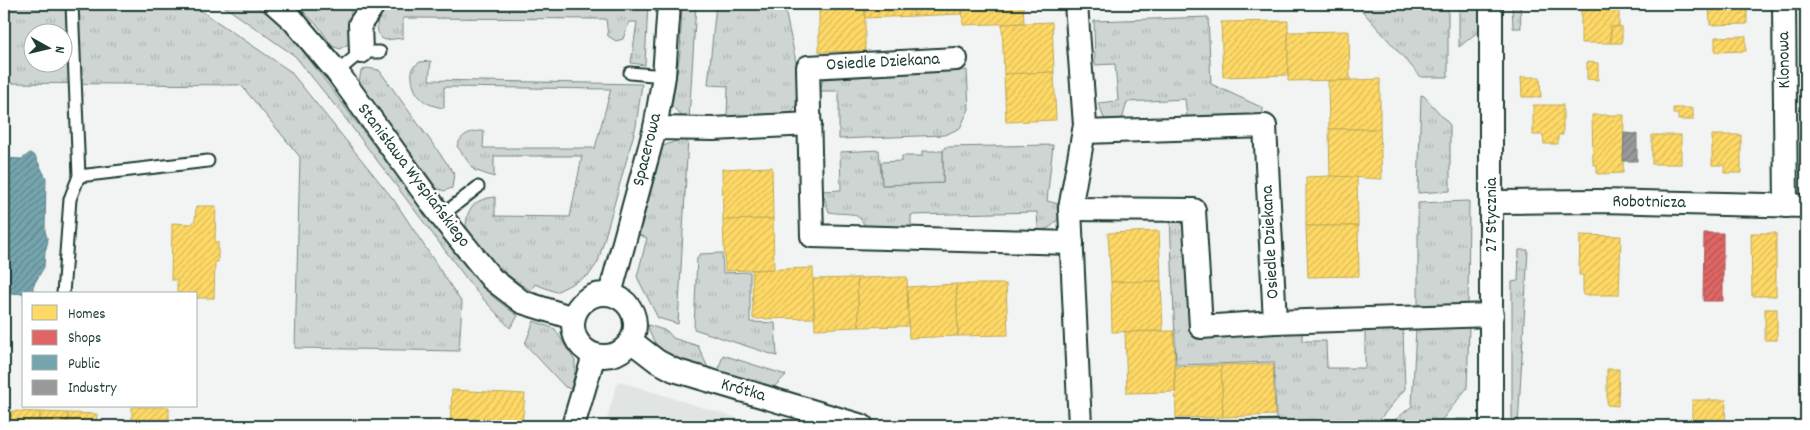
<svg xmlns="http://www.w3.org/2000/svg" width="1810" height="430" font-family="Dekko,sans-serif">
	<defs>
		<pattern id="grass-tufts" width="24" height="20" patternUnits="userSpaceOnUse" patternTransform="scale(1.25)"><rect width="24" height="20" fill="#ced5d3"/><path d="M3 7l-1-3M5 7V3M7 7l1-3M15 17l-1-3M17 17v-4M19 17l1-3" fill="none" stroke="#b0b8b6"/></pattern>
		<pattern id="homes-hatch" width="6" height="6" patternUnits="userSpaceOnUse" patternTransform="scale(1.25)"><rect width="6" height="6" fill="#ffd966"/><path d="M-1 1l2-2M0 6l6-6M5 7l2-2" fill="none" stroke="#dabb59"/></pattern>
		<pattern id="shops-hatch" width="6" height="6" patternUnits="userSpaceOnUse" patternTransform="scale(1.25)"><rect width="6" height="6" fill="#e06666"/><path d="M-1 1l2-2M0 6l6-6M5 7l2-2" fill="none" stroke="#b55555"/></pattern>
		<pattern id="public-hatch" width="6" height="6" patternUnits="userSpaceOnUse" patternTransform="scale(1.25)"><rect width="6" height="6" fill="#76a5af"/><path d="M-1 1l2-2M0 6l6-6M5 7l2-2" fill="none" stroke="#60888f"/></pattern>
		<pattern id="industry-hatch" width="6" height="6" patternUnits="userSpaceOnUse" patternTransform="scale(1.25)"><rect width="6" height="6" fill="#999"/><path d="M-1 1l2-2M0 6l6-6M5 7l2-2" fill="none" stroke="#7c7e7e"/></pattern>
	</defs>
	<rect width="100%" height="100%" fill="#f2f3f3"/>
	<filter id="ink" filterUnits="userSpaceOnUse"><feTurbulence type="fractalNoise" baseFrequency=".02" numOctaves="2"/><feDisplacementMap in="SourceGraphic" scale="10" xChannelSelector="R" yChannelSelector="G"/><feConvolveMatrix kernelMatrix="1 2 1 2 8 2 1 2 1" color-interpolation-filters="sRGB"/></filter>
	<g filter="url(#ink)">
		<path fill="#e0e4e3" d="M618,381L762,426H605Z"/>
		<g fill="url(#grass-tufts)" stroke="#768984" fill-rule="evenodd">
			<path d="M4,4H191L290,71L394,200L462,303L459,351L295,348L300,157L241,85L4,83ZM32,32H62V62H32Z"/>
			<path d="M221,4H252L274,18L290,34L461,261L493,297L518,316L510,328L475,290L345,118L295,56Z"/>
			<path d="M296,4H351V42L340,49L332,46L319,27Z"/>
			<path d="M384,4H648L645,65L631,63L637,22H629L623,39L616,41L608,36L606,19L403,18V38L385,40L380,37C374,24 378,16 384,4Z"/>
			<path d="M682,4H696L689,121H686L672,106L680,52Z"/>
			<path d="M716,4H785C786,32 812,95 789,115L727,118L728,86L708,85Z"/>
			<path d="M1356,4H1448V77H1421Z"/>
			<path d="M1459,4H1479L1480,30L1459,47Z"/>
			<path d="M1512,4H1520L1521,28H1513Z"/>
			<path d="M1208,17L1211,84L1263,108V118L1187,117L1185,99L1127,102L1122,120L1105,121L1098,103L1118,101L1115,64L1095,65L1094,21Z"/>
			<path d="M431,61L429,80L642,84L636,126L598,262L589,275L556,292L535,284L531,291C505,275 481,253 466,226C467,207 475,199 495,197V216L570,217L582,156H494V177L474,170L457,146C462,133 471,131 484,131L483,148H595L611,89L444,87V108C421,105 410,92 412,68L420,62Z"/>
			<path d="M367,68L379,70L454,173L452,188L444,191L437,188L359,82L361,71Z"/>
			<path d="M967,70L969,109L960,128L945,135L839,139V91H820L823,79Z"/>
			<path d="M1421,95L1424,96L1450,125V191L1418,193Z"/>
			<path d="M684,138H688L678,324L658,318L637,277L647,238L639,235L663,146Z"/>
			<path d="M1053,145L1047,201L1063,205C1059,219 1054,230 1038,230L1037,212L911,215V233L867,230C857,208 849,216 829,212L822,191L841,190L840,152L879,150L882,185L943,183V151L945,147Z"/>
			<path d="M1469,201L1468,306L1418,309V203Z"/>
			<path d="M1170,216L1187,221L1195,332L1302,327V341H1326L1327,368H1365V330H1403L1405,389L1374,426H1260V421L1276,419L1274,362L1176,365Z"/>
			<path d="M1519,250H1528L1518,426H1512V282L1518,281Z"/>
			<path d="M722,253L723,273L750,272V322L775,323L777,356L694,329L697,257L700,254Z"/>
			<path d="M534,321L555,329L575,361V372L571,389L565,387L525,344Z"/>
			<path d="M648,325L667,331L673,338L698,346L709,370C686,362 652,355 648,325Z"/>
			<path d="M1469,327L1467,388L1437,426H1388L1412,406L1416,328Z"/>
			<path d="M723,355L786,375L773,388L718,371Z"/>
			<path d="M1456,419H1469V426H1450Z"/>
		</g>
		<path fill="#ced5d3" stroke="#768984" d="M922,151H943V183L882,185L881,162L902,161V156H922Z"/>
		<g fill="url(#homes-hatch)" stroke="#bcaa57">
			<path d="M819,4H865V51L819,52Z"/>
			<path d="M865,4H913L914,16L865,18Z"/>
			<path d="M913,4H962V14L914,16Z"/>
			<path d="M962,4H1023L1024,23L963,25Z"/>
			<path d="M1581,4H1619V27H1611V43H1581Z"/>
			<path d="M1709,4H1747V24L1710,25Z"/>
			<path d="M1288,21V75L1223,77L1221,22Z"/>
			<path d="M1052,22L1054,72L1004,74L1002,24Z"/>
			<rect x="1611" y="27" width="11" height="16"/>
			<path d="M1349,31L1350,80L1288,81V32Z"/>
			<path d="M1746,36V51L1715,52V37Z"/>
			<path d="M1587,62L1598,63V80L1587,79Z"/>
			<path d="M1054,72L1056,120L1006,122L1004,74Z"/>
			<path d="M1521,77H1540L1541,97H1522Z"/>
			<path d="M1380,79V129H1329L1328,81Z"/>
			<path d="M1533,105H1563V135H1558V144H1544L1543,135H1533Z"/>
			<path d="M1673,108H1693V120H1678V114H1673Z"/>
			<path d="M1592,115H1624L1623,173L1597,174V165H1593Z"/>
			<path d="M1329,129H1380L1382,179L1330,176Z"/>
			<rect x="1652" y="135" width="29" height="29"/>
			<path d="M1712,135H1741V173H1724V165H1712Z"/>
			<path d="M772,167L773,219L723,220L722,169Z"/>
			<path d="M1330,176L1357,177L1358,226H1306V177Z"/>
			<path d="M196,206H216L215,242H218V262H215L214,298H196V294H177V280H171L172,223L192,224L195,220Z"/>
			<path d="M773,219L774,269L725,271L723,220Z"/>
			<path d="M1306,226H1358L1359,276L1308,277Z"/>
			<path d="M1159,231L1161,281L1111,282L1108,233Z"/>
			<path d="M1751,233H1776V296H1752Z"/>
			<path d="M1580,235L1621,236L1619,295H1583V275H1579Z"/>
			<path d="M813,268L814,318L753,319L752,270Z"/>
			<path d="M907,277L909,326L859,327L857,278Z"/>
			<path d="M857,278L859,327L815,329L813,279Z"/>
			<path d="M1161,281L1163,331L1112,332L1111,282Z"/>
			<path d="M956,284H1006L1008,335L958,336Z"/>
			<path d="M956,284L958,336L909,338L907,287Z"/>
			<rect x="1765" y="309" width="12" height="31"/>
			<path d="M1174,331L1175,392L1127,393L1125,332Z"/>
			<path d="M1273,364L1275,415L1223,417L1221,365Z"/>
			<path d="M1221,365L1223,417L1176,418L1175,367Z"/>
			<path d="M1607,369H1619L1618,406L1607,405Z"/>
			<path d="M452,390L525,394L522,426H450Z"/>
			<path d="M1692,400H1726L1725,426H1692Z"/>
			<path d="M132,407H169V425L192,426H132Z"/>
			<path d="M11,411L40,412V426H11Z"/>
			<path d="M40,412L68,413V426H40Z"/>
			<path d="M68,413L97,414L96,426H68Z"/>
			<path d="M427,422L442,426H427Z"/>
		</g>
		<path fill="url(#shops-hatch)" stroke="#a65a57" d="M1704,233H1723V301H1703Z"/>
		<path fill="url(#public-hatch)" stroke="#5c868a" d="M30,153L35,156L46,178L45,231L48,241L45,252L44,267L33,286V294L4,293V158L22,159Z"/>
		<path fill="url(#industry-hatch)" stroke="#747d7b" d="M1624,133L1637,134V161H1623Z"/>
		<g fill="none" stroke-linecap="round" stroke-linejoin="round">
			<defs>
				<g id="service">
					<path d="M337,72L361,52H380"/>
					<path d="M630,73L664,76"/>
					<path d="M79,176L208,161"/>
					<path d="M441,216L478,187"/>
					<path d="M63,294L70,199L79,176L72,4"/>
				</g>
				<g id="minor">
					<path d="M275,4L293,20L337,72L441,216L492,279L522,302L573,318"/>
					<path d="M1076,4L1085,125L1070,209L1080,426"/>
					<path d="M1491,4V426"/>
					<path d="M1784,4L1786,206"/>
					<path d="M361,52L360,24L374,4"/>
					<path d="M956,59L808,67L812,236L1072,243"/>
					<path d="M655,128L714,129L810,124"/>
					<path d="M1084,132L1265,126L1275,322L1492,315"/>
					<path d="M1493,202L1600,201L1806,206"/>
					<path d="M1070,209L1194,210L1201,327L1275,322"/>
					<circle cx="604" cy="325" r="31"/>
					<path d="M610,294L655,128L664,76L669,4"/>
					<path d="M631,341L657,361L674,370L862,426"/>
					<path d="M573,426L594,355"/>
				</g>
			</defs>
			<use href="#service" stroke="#1f3d34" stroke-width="15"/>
			<use href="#minor" stroke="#1f3d34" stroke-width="26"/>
			<use href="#service" stroke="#fff" stroke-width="11"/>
			<use href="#minor" stroke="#fff" stroke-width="22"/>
		</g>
	</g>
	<g text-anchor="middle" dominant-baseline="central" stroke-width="5" stroke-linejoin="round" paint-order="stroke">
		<g font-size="18" fill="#1f3d34" stroke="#fff">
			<text transform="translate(1785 60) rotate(-91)">Klonowa</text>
			<text transform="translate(883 63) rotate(-3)">Osiedle Dziekana</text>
			<text transform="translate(648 150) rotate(-76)">Spacerowa</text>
			<text transform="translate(413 176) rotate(53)">Stanisława Wyspiańskiego</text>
			<text transform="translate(1649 203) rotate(1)">Robotnicza</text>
			<text transform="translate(1492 215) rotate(-90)">27 Stycznia</text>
			<text transform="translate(1271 242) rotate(-93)">Osiedle Dziekana</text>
			<text transform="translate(743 391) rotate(16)">Krótka</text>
		</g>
	</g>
	<rect width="1810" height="430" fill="none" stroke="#fff" stroke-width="20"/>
	<rect x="10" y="10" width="1790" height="410" fill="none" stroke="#1f3d34" stroke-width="2" filter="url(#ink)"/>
	<rect x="22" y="292" width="175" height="115" fill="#ffffff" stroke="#a5b1ae"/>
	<rect x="32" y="305" width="25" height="15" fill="#ffd966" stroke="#a5b1ae"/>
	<text x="68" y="318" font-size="15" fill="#1f3d34">Homes</text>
	<rect x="32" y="330" width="25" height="15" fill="#e06666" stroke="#a5b1ae"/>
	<text x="68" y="342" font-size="15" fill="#1f3d34">Shops</text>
	<rect x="32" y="355" width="25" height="15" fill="#76a5af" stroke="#a5b1ae"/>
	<text x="68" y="368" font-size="15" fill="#1f3d34">Public</text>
	<rect x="32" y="380" width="25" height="15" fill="#999999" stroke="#a5b1ae"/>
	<text x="68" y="392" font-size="15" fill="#1f3d34">Industry</text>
	<g transform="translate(48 48) rotate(98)"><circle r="24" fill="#ffffff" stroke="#a5b1ae"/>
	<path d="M0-4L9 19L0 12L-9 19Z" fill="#1f3d34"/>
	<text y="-8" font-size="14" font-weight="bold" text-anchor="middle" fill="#1f3d34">N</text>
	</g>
</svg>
